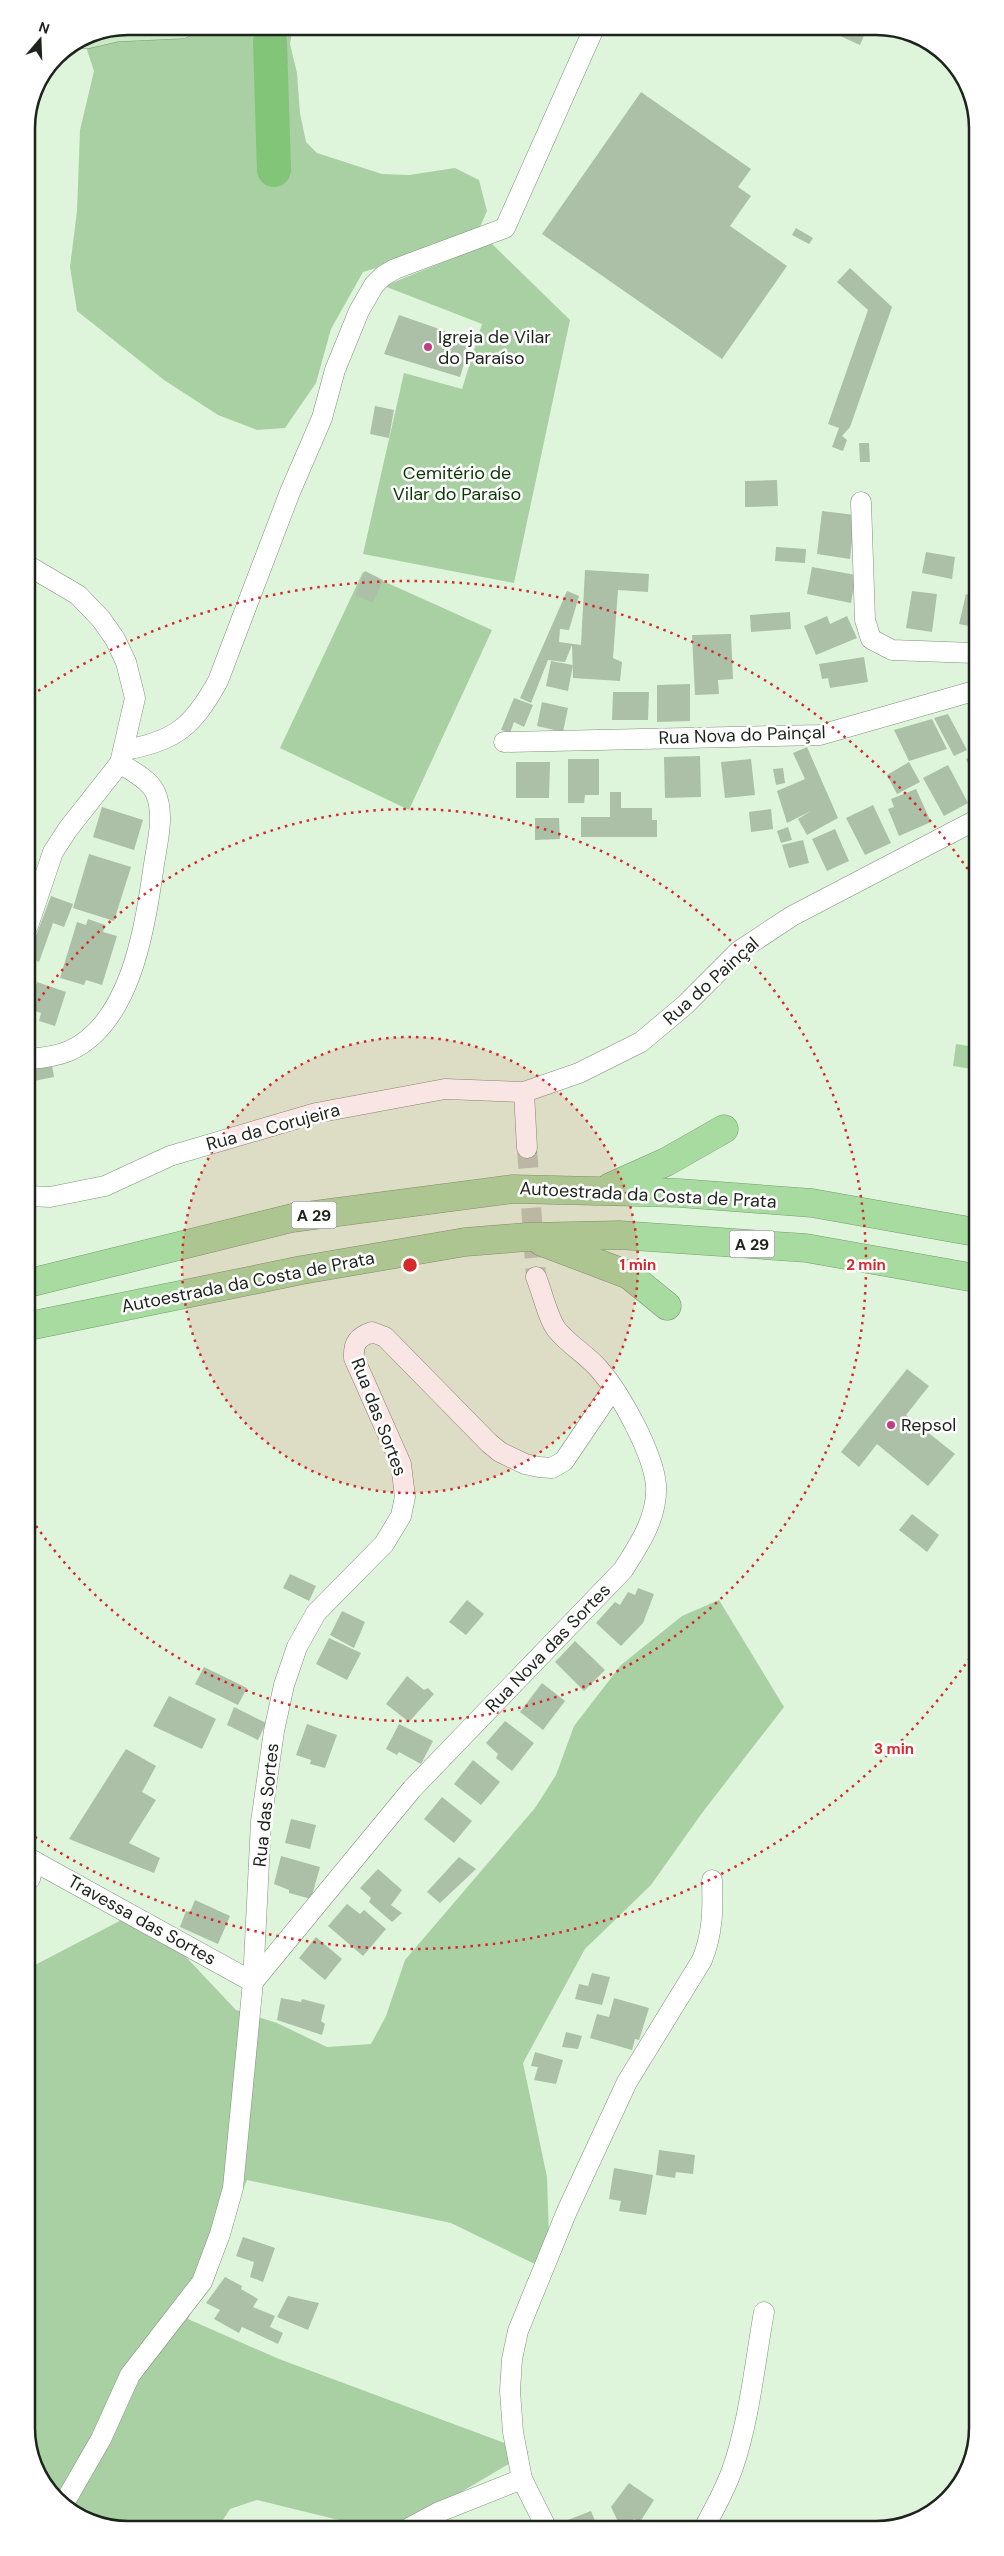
<svg xmlns="http://www.w3.org/2000/svg" width="1004" height="2556" font-family="'DM Sans',sans-serif">
	<rect width="100%" height="100%" fill="#dff5db"/>
	<g fill="#a9d0a3">
		<path d="M128,26H293L290,44L297,73L300,113L306,142L317,153L382,174L409,175L455,168L479,180L487,211L475,238L363,272L331,329L316,383L285,428L257,430L218,415L164,380L77,311L70,267L77,211L80,130L94,71L83,38Z"/>
		<path d="M491,243L570,320L514,583L363,554L404,373L462,389L482,324L384,286Z"/>
		<path d="M363,572L492,630L409,810L280,748Z"/>
		<path d="M956,1044L975,1047L972,1069L953,1066Z"/>
		<path d="M719,1600L784,1707L702,1813L651,1885L585,1949L523,2063L547,2177L550,2267L543,2268L451,2223L247,2180L188,2319L279,2359L529,2452L412,2521L347,2522L257,2500L230,2509L217,2529L121,2530L66,2508L32,2460L31,1967L131,1915L186,1957L236,2010L277,2023L327,2047L371,2044L386,2016L405,1960L535,1808L556,1775L574,1726L621,1665L682,1616Z"/>
	</g>
	<g fill="none" stroke-linecap="round" stroke-linejoin="round">
		<path stroke="#82c478" stroke-width="34" d="M270,42L274,170"/>
	</g>
	<g fill="#abc0a7">
		<path d="M818,26L852,28L868,26L860,45Z"/>
		<path d="M641,92L751,169L738,187L751,196L730,226L787,266L722,359L542,234Z"/>
		<path d="M796,228L813,238L809,244L792,235Z"/>
		<path d="M850,268L892,307L850,427L842,436L847,440L843,451L832,447L839,428L828,424L868,310L837,282Z"/>
		<path d="M399,315L471,340L460,377L384,354Z"/>
		<path d="M375,406L394,410L389,438L370,434Z"/>
		<path d="M859,443H869L870,462H860Z"/>
		<path d="M777,480L778,506L745,507V481Z"/>
		<path d="M822,511L855,515L850,559L817,554Z"/>
		<path d="M776,547L806,549L805,563L775,561Z"/>
		<path d="M926,552L955,557L952,579L922,573Z"/>
		<path d="M812,567L856,575L851,603L807,594Z"/>
		<path d="M585,570L649,574L648,592L618,590L613,658L622,662L620,681L573,678L572,645L565,662L548,660L531,703L520,698L567,591L579,596L569,630L560,629L559,642L581,645Z"/>
		<path d="M365,571L383,580L373,603L355,595Z"/>
		<path d="M912,591L937,594L932,632L906,628Z"/>
		<path d="M966,594L974,596V627L959,624Z"/>
		<path d="M790,612L791,629L751,632L750,615Z"/>
		<path d="M827,616L830,624L847,616L857,638L816,655L804,626Z"/>
		<path d="M731,634L733,679L718,680L719,694L695,695L692,635Z"/>
		<path d="M864,657L868,682L830,688L828,678L822,679L819,664Z"/>
		<path d="M551,661L573,665L568,691L546,686Z"/>
		<path d="M690,684V721L657,722V685Z"/>
		<path d="M613,692H649L648,720H612Z"/>
		<path d="M514,698L533,705L524,727L514,722L510,733L501,730Z"/>
		<path d="M542,702L568,708L563,732L537,726Z"/>
		<path d="M948,714L967,750L954,756L934,718Z"/>
		<path d="M932,719L947,749L909,761L894,730Z"/>
		<path d="M807,747L838,818L807,835L798,819L811,811L787,823L777,791L805,779L793,753Z"/>
		<path d="M974,755V777L966,759Z"/>
		<path d="M700,756L701,797L665,798L664,757Z"/>
		<path d="M568,759H599V795H585L584,803H568Z"/>
		<path d="M751,759L755,795L725,798L721,762Z"/>
		<path d="M516,762H550L549,798H516Z"/>
		<path d="M909,762L920,782L897,794L887,775Z"/>
		<path d="M948,765L968,803L944,816L923,778Z"/>
		<path d="M783,768L785,783L776,785L773,769Z"/>
		<path d="M916,789L931,822L899,836L888,809L894,807L891,799Z"/>
		<path d="M610,792H621V808H652V820H657V837H581V817H610Z"/>
		<path d="M873,805L891,843L865,855L846,818Z"/>
		<path d="M102,807L143,820L134,850L93,837Z"/>
		<path d="M771,809L773,829L751,832L749,812Z"/>
		<path d="M535,818H559L560,839L535,840Z"/>
		<path d="M788,827L792,840L781,843L777,831Z"/>
		<path d="M835,829L849,861L827,871L812,839Z"/>
		<path d="M803,840L809,863L789,868L782,845Z"/>
		<path d="M89,854L131,867L114,921L73,908Z"/>
		<path d="M51,896L73,904L64,927L53,923L39,962L28,957Z"/>
		<path d="M88,919L105,925L103,932L117,936L102,985L86,980L84,985L60,978L77,922L86,925Z"/>
		<path d="M37,982L66,992L55,1026L39,1021L41,1013L29,1009Z"/>
		<path d="M52,1065L54,1077L29,1082V1069Z"/>
		<path d="M29,1083L33,1104L29,1105Z"/>
		<path d="M907,1369L929,1386L906,1415L955,1454L928,1486L877,1444L859,1467L841,1452Z"/>
		<path d="M972,1460L976,1461V1501L970,1500L972,1487H968Z"/>
		<path d="M912,1514L939,1535L927,1552L899,1530Z"/>
		<path d="M290,1574L316,1586L309,1601L283,1588Z"/>
		<path d="M638,1588L654,1594L643,1623L621,1646L596,1623L615,1602L620,1605L628,1592L635,1595Z"/>
		<path d="M467,1600L484,1614L466,1635L449,1622Z"/>
		<path d="M342,1611L365,1622L354,1648L330,1635Z"/>
		<path d="M329,1638L361,1653L347,1680L316,1664Z"/>
		<path d="M575,1641L605,1670L584,1691L555,1662Z"/>
		<path d="M204,1667L247,1688L238,1705L195,1684Z"/>
		<path d="M407,1676L424,1690L428,1688L434,1694L409,1722L386,1704Z"/>
		<path d="M542,1683L565,1701L543,1730L520,1712Z"/>
		<path d="M169,1696L216,1719L202,1749L153,1726Z"/>
		<path d="M234,1707L266,1723L258,1740L227,1725Z"/>
		<path d="M505,1721L534,1743L512,1771L496,1758L498,1754L486,1743Z"/>
		<path d="M307,1724L337,1735L325,1768L310,1764L311,1760L296,1755Z"/>
		<path d="M399,1724L433,1741L421,1764L399,1752L397,1755L386,1749Z"/>
		<path d="M126,1749L156,1766L142,1792L156,1800L129,1843L160,1858L154,1873L69,1839Z"/>
		<path d="M473,1760L500,1782L481,1805L454,1784Z"/>
		<path d="M442,1797L472,1821L454,1843L424,1819Z"/>
		<path d="M291,1819L316,1825L310,1849L285,1843Z"/>
		<path d="M281,1856L320,1867L311,1899L289,1893V1890L274,1884Z"/>
		<path d="M459,1857L476,1869L440,1903L427,1892Z"/>
		<path d="M378,1869L402,1890L391,1905L402,1913L392,1922L369,1902L371,1898L360,1888Z"/>
		<path d="M195,1900L230,1916L218,1944L180,1927L186,1911L190,1912Z"/>
		<path d="M347,1904L360,1914L364,1910L386,1929L363,1956L328,1926Z"/>
		<path d="M316,1937L342,1959L325,1980L299,1958Z"/>
		<path d="M592,1973L610,1977L602,2005L575,1999L579,1984L588,1986Z"/>
		<path d="M281,1998L301,2002L302,1999L325,2005L321,2021L325,2024L322,2035L277,2020Z"/>
		<path d="M614,1998L649,2008L639,2040L635,2039L632,2050L590,2038L597,2014L609,2017Z"/>
		<path d="M566,2032L582,2036L578,2049L562,2047Z"/>
		<path d="M535,2052L563,2060L556,2084L534,2080L538,2067L531,2066Z"/>
		<path d="M659,2150L695,2155L693,2174L676,2172L675,2178L656,2175Z"/>
		<path d="M614,2168L653,2175L646,2215L619,2211L621,2201L609,2199Z"/>
		<path d="M243,2237L275,2248L263,2282L250,2277L254,2262L236,2256Z"/>
		<path d="M225,2277L242,2286L241,2289L258,2299L253,2307L275,2316L270,2327L283,2333L278,2344L242,2327L239,2333L214,2319L220,2310L206,2303Z"/>
		<path d="M288,2296L319,2303L308,2330L277,2317Z"/>
		<path d="M629,2483L654,2500L640,2522L634,2519L630,2526H620L611,2507Z"/>
		<path d="M591,2511L597,2526L561,2527L560,2523Z"/>
	</g>
	<g fill="none" stroke-linecap="round" stroke-linejoin="round">
		<path stroke="#b8cbb5" stroke-width="20" stroke-dasharray="20 10" stroke-linecap="butt" d="M527,1148L536,1277"/>
		<defs>
			<g id="minor">
				<path d="M861,502L865,620L871,639L892,650L974,653"/>
				<path d="M27,565L78,595L101,619L115,639L126,662L135,698L120,763L68,829L53,852L28,926"/>
				<path d="M504,742L820,735L974,691"/>
				<path d="M125,750C176,741 193,726 218,681L290,492L322,418L335,370L359,311L374,285L383,276L395,269L505,228L595,26"/>
				<path d="M29,1059C42,1058 57,1056 69,1051C130,1024 145,929 153,871C156,847 166,815 155,792C149,779 131,771 120,763"/>
				<path d="M524,1092L527,1148"/>
				<path d="M29,1196L50,1197L105,1186L170,1156L316,1113L445,1089L524,1092L579,1073L641,1042L685,1005L739,951L792,916L974,821"/>
				<path d="M30,1859L253,1982"/>
				<path d="M30,1879L34,1861"/>
				<path d="M253,1982L412,1789L623,1570C639,1545 658,1517 656,1485C653,1453 621,1394 599,1369C587,1355 569,1345 557,1330C548,1319 542,1291 536,1277"/>
				<path d="M63,2505L101,2439L130,2375L202,2282L220,2234L233,2188L253,1982L261,1822L274,1731L284,1685L297,1647L316,1613L384,1544L401,1516L405,1497L401,1464L354,1358C353,1343 358,1337 372,1332L385,1337L489,1443L500,1452L525,1464L539,1467L552,1468L564,1461L612,1390"/>
				<path d="M705,2526C715,2508 725,2490 732,2470C749,2423 755,2362 764,2312"/>
				<path d="M546,2527L522,2479L513,2432L510,2391L512,2359L518,2331L567,2211L627,2082L702,1960C713,1933 713,1909 712,1880"/>
				<path d="M409,2528L439,2512L522,2479"/>
			</g>
			<path id="major" d="M86,36L116,29L181,26"/>
			<g id="highway">
				<path d="M610,1187L666,1162L724,1129"/>
				<path d="M542,1242L629,1275L667,1306"/>
				<path d="M29,1283L292,1218L513,1189L679,1193L812,1203L975,1232"/>
				<path d="M29,1326L302,1270L465,1242L527,1237L619,1235L806,1248L975,1278"/>
			</g>
		</defs>
		<use href="#minor" stroke="#7e927b" stroke-width="21"/>
		<use href="#major" stroke="#779b71" stroke-width="26"/>
		<use href="#highway" stroke="#779b71" stroke-width="29"/>
		<use href="#minor" stroke="#fff" stroke-width="20"/>
		<use href="#major" stroke="#cbe9c6" stroke-width="25"/>
		<use href="#highway" stroke="#a8dba0" stroke-width="28"/>
	</g>
	<circle cx="410" cy="1265" r="228" fill="#d62828" fill-opacity=".12"/>
	<g fill="none" stroke="#d62828" stroke-width="2.5" stroke-dasharray="2.5 5">
		<circle cx="410" cy="1265" r="228"/>
		<path d="M30 1013A456 456 0 1 1 30 1517"/>
		<path d="M974 1652A684 684 0 0 1 32 1835M32 695A684 684 0 0 1 974 878"/>
	</g>
	<g fill="#c03d83" stroke="#fff" stroke-width="2">
		<circle cx="428" cy="347" r="5"/>
		<circle cx="891" cy="1425" r="5"/>
	</g>
	<g text-anchor="middle" dominant-baseline="central" stroke-width="5" stroke-linejoin="round" paint-order="stroke">
		<g fill="#fff" stroke="#60665f" stroke-width="1">
			<rect x="291.5" y="1201.5" width="45" height="27" rx="4"/>
			<rect x="729.5" y="1230.5" width="45" height="27" rx="4"/>
		</g>
		<g font-size="16" font-weight="bold" fill="#1c241b">
			<text x="314" y="1215">A 29</text>
			<text x="752" y="1244">A 29</text>
		</g>
		<g font-size="18" fill="#1c241b" stroke="#fff" text-anchor="start">
			<text x="438" y="337">Igreja de Vilar<tspan x="438" dy="21">do Paraíso</tspan></text>
			<text x="901" y="1425">Repsol</text>
		</g>
		<g font-size="18" fill="#093703" stroke="#fff">
			<text x="457" y="473">Cemitério de<tspan x="457" dy="21">Vilar do Paraíso</tspan></text>
		</g>
		<g font-size="18" fill="#1c241b" stroke="#fff">
			<text transform="translate(742 735) rotate(-2)">Rua Nova do Painçal</text>
			<text transform="translate(711 981) rotate(-42)">Rua do Painçal</text>
			<text transform="translate(273 1127) rotate(-15)">Rua da Corujeira</text>
			<text transform="translate(648 1195) rotate(3)">Autoestrada da Costa de Prata</text>
			<text transform="translate(248 1282) rotate(-11)">Autoestrada da Costa de Prata</text>
			<text transform="translate(379 1417) rotate(69)">Rua das Sortes</text>
			<text transform="translate(548 1648) rotate(-46)">Rua Nova das Sortes</text>
			<text transform="translate(266 1805) rotate(-84)">Rua das Sortes</text>
			<text transform="translate(142 1920) rotate(29)">Travessa das Sortes</text>
		</g>
	</g>
	<path d="M0 0H1004V2556H0ZM128 35H876A93 93 0 0 1 969 128V2428A93 93 0 0 1 876 2521H128A93 93 0 0 1 35 2428V128A93 93 0 0 1 128 35Z" fill="#fff" fill-rule="evenodd"/>
	<path fill="none" stroke="#1c241b" stroke-width="2.5" d="M128 35H876A93 93 0 0 1 969 128V2428A93 93 0 0 1 876 2521H128A93 93 0 0 1 35 2428V128A93 93 0 0 1 128 35Z"/>
	<circle cx="410" cy="1265" r="8" fill="#d62828" stroke="#fff" stroke-width="2.5"/>
	<g font-size="15" text-anchor="middle" font-weight="bold" fill="#d62828" stroke="#fff" stroke-width="5" stroke-linejoin="round" paint-order="stroke">
		<text x="638" y="1270">1 min</text>
		<text x="866" y="1270">2 min</text>
		<text x="894" y="1754">3 min</text>
	</g>
	<g transform="translate(40 40) rotate(19)" stroke="#ffffff" stroke-width="4" paint-order="stroke">
	<path d="M0-4L9 19L0 12L-9 19Z" fill="#1c241b"/>
	<text y="-8" font-size="14" font-weight="bold" text-anchor="middle" fill="#1c241b">N</text>
	</g>
</svg>
